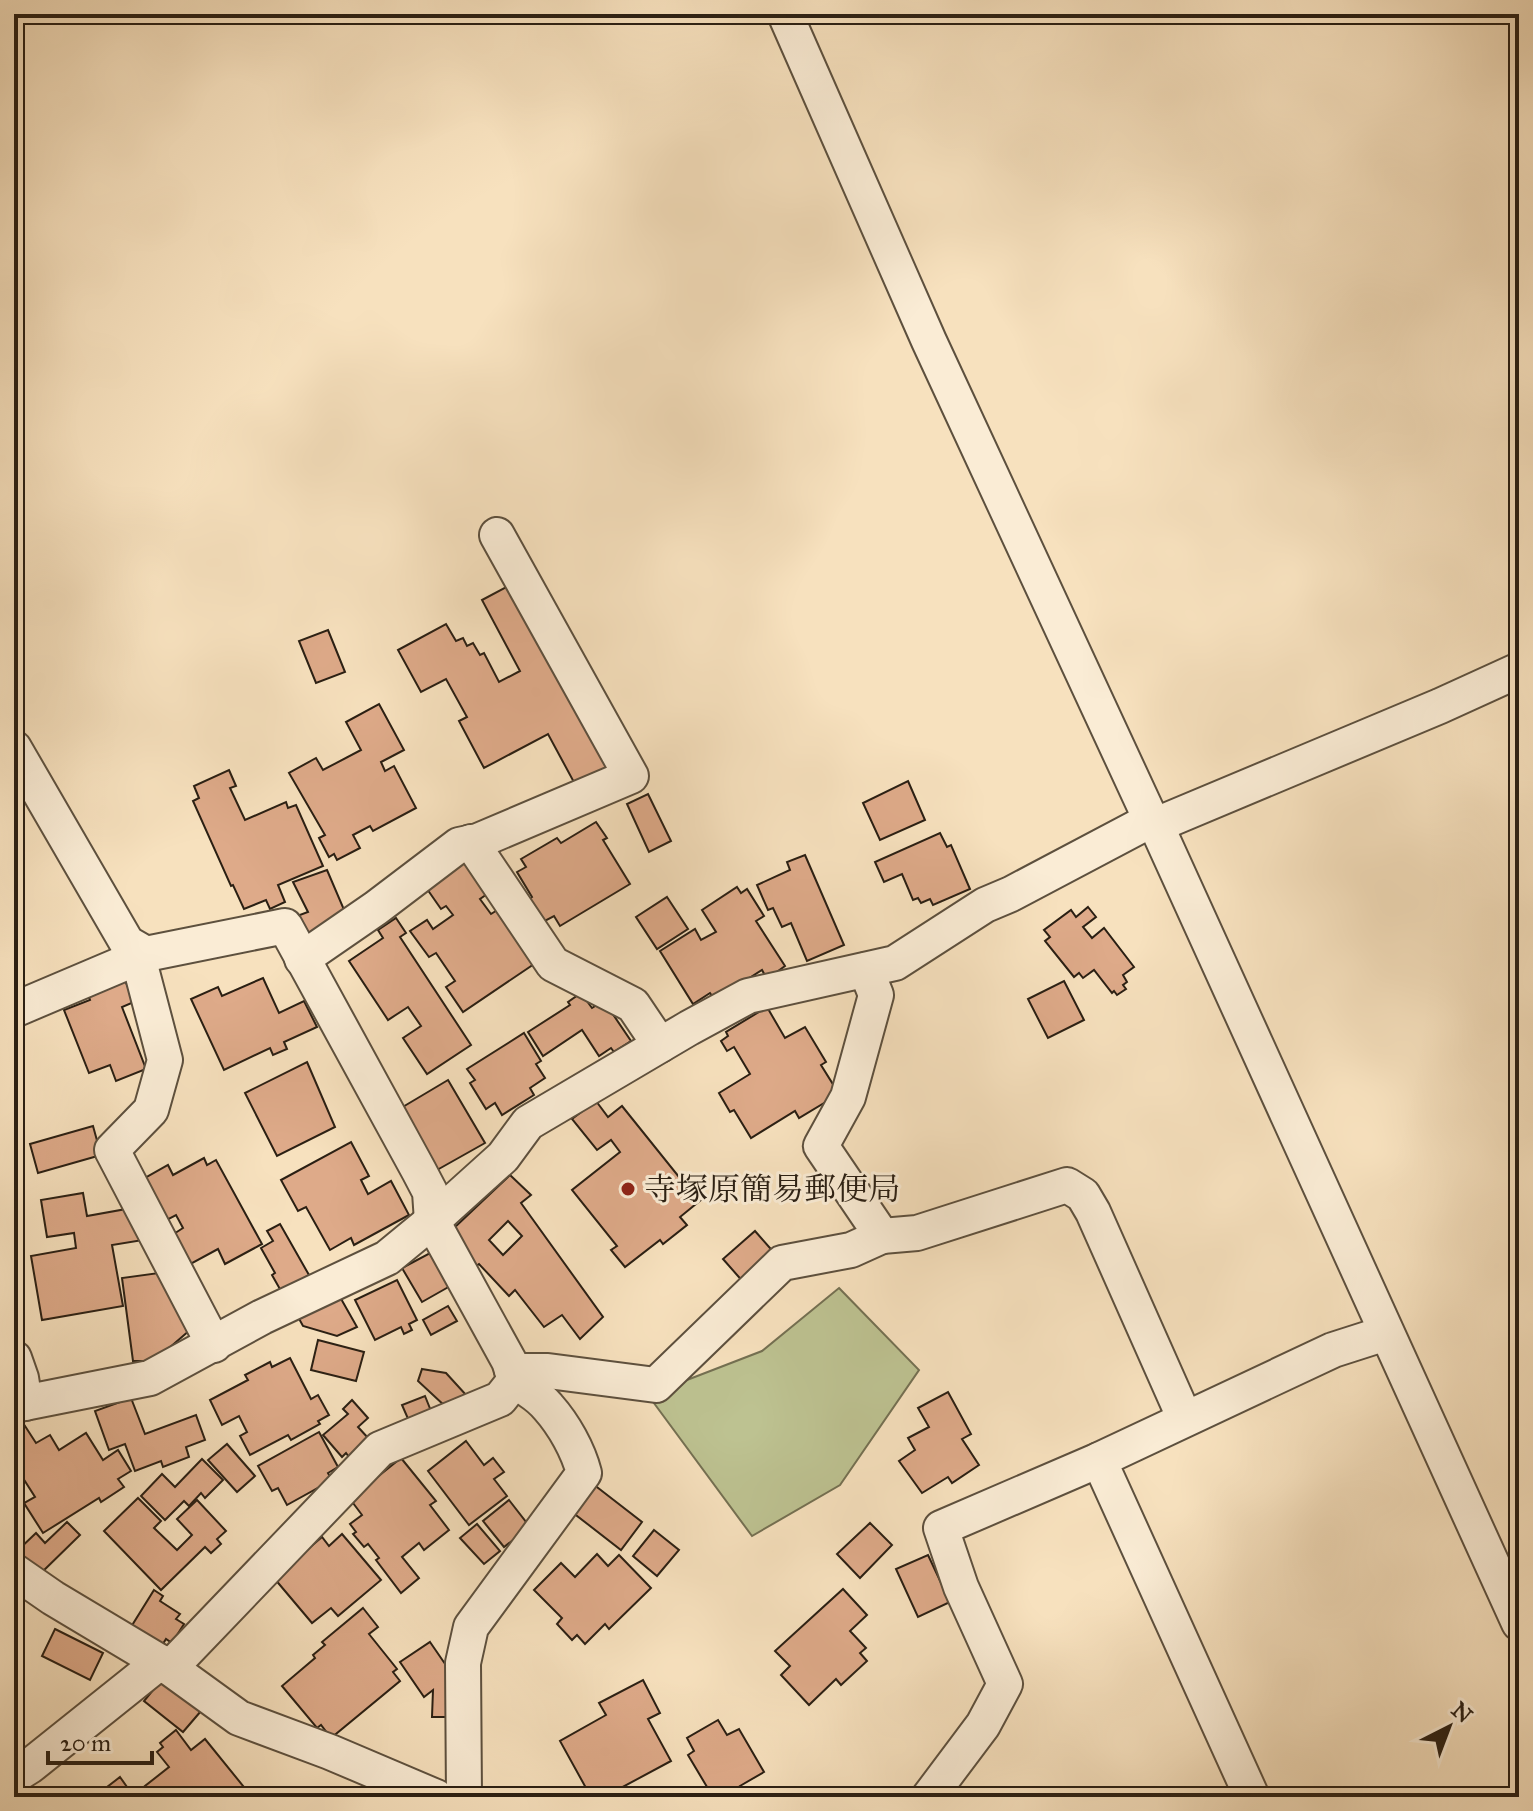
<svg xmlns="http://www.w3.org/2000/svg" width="1533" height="1811" font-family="'IM FELL Great Primer','Noto Serif JP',serif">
	<rect width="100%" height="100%" fill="#f7e1be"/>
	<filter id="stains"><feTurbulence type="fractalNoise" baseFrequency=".0025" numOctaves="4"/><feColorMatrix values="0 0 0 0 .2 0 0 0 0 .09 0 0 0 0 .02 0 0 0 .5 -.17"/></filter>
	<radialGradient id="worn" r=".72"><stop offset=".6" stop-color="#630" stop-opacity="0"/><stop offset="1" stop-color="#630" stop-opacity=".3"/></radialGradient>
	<path fill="#bdc291" stroke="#747052" stroke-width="2" d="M839,1288L919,1370L840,1485L752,1536L648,1395L762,1351Z"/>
	<g fill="#deaa89" stroke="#2a1f13" stroke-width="2" fill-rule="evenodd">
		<path d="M512,584L610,769L576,786L548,734L484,768L459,721L467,717L446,679L421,692L398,650L446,624L456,641L463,638L467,646L473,643L480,655L484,653L499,682L520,671L482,600Z"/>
		<path d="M328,630L345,672L316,683L299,641Z"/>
		<path d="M379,704L404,750L381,762L385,771L394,766L416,808L373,831L370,826L353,835L360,848L337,860L334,854L329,857L319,838L325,835L289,773L316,758L323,770L361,750L346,722Z"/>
		<path d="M229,770L236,786L230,788L245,820L286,802L288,808L296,805L323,866L278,885L285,902L270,909L266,900L244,909L233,885L231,886L193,801L199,798L194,786Z"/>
		<path d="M908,781L925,820L880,840L863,803Z"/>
		<path d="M648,794L671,841L649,852L627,804Z"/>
		<path d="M596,822L607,838L603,840L630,884L560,926L554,916L539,924L525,902L532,897L517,872L526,867L521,859L557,838L561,843Z"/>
		<path d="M940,833L947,847L951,845L970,889L933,905L930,899L921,903L918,898L913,900L902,874L884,882L875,862Z"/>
		<path d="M805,855L844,945L807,961L791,923L782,927L773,908L768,910L757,885L790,870L787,862Z"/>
		<path d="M472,859L493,890L480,899L491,914L499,909L540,960L463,1012L446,987L455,981L436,953L429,957L410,931L427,920L433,929L453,915L446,906L441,909L425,886L462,860L465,864Z"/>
		<path d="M327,870L348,919L323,935L307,933L297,916L308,912L293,882Z"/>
		<path d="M737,887L741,893L747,889L764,916L756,921L785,966L767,979L762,970L715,1000L710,993L693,1004L660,951L695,929L701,940L716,932L702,910Z"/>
		<path d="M667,897L688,929L657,949L636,917Z"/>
		<path d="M1088,907L1096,917L1083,927L1092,938L1104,928L1134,967L1123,975L1127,982L1123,985L1126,989L1117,995L1114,991L1112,993L1094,970L1083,978L1079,973L1074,977L1045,941L1050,937L1044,930L1071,910L1076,917Z"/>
		<path d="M396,918L406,933L400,937L471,1045L427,1074L403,1038L421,1026L408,1007L388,1020L349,961L383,938L378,930Z"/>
		<path d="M123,975L134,1002L122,1007L146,1069L116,1081L110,1065L89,1073L64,1010L90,1000L86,989Z"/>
		<path d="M263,978L279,1013L304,1001L317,1027L284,1042L287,1049L273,1055L270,1048L224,1070L191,999L218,987L222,996Z"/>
		<path d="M1064,981L1084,1020L1048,1038L1028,999Z"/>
		<path d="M581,993L592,1008L600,1003L608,1007L631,1041L614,1052L611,1048L599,1056L582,1030L543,1056L528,1032L570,1005L568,1002Z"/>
		<path d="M767,1007L785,1038L805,1027L826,1062L821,1065L839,1094L799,1118L795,1111L751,1138L734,1110L730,1112L719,1093L750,1074L734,1047L727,1051L721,1041L728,1036L726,1032Z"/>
		<path d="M524,1033L541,1061L536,1064L545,1078L530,1088L534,1095L502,1115L495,1103L486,1109L470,1083L475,1080L467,1069Z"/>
		<path d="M307,1062L335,1127L277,1156L245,1093Z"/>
		<path d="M448,1080L485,1143L437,1170L401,1108Z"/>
		<path d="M596,1101L608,1117L622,1106L687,1187L690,1184L702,1199L680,1217L687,1225L663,1244L660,1240L625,1267L611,1250L617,1246L572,1190L620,1152L611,1140L597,1150L572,1119Z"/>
		<path d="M93,1126L101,1155L38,1173L30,1144Z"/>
		<path d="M351,1142L369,1176L361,1180L368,1194L391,1181L409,1215L354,1245L351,1238L330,1250L306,1207L298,1211L281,1180Z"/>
		<path d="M204,1158L207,1165L216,1160L262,1244L225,1264L218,1249L185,1267L169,1237L183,1228L176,1215L161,1223L138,1182L168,1165L173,1175Z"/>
		<path d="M510,1175L531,1195L521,1203L603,1317L580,1339L562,1315L544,1327L515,1290L509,1296L479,1264L471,1270L454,1228ZM508,1221L522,1236L503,1255L489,1240Z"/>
		<path d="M83,1193L87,1216L132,1208L143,1240L112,1245L123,1306L42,1320L31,1256L76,1248L74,1233L47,1237L41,1200Z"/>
		<path d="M280,1224L309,1275L281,1291L272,1275L275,1273L261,1248L273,1241L267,1231Z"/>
		<path d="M755,1231L777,1256L745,1284L723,1259Z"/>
		<path d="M432,1252L452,1285L422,1302L402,1268Z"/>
		<path d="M166,1272L190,1330L154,1361H133L122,1278Z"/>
		<path d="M397,1280L417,1320L409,1324L412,1330L404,1334L401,1327L375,1340L355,1300Z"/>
		<path d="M340,1297L357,1327L337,1336L303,1326L297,1315Z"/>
		<path d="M448,1306L457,1321L431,1335L423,1320Z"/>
		<path d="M318,1340L364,1352L356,1381L311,1370Z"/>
		<path d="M290,1358L311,1399L318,1395L329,1415L318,1421L320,1424L291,1440L288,1435L250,1455L240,1436L247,1432L239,1416L222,1425L210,1400L248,1380L245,1375L270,1362L272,1367Z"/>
		<path d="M422,1369L446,1373L467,1396L446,1407L418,1381Z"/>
		<path d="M948,1392L971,1434L962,1439L979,1465L952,1483L948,1477L922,1493L899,1461L915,1450L908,1438L929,1427L918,1408Z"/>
		<path d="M425,1396L431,1411L409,1421L402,1405Z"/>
		<path d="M131,1398L145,1434L196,1415L205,1440L186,1447L189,1457L163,1467L161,1461L135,1471L125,1444L109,1450L95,1411Z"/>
		<path d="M352,1400L368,1418L358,1427L369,1439L349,1457L346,1453L342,1457L323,1435L348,1414L343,1409Z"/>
		<path d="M25,1426L36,1443L50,1435L59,1450L86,1433L103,1460L118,1450L131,1471L118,1479L124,1487L101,1502L99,1498L43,1533L24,1503L35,1497L14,1464V1433Z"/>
		<path d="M319,1432L338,1467L328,1473L332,1480L287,1505L278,1488L272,1491L258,1466Z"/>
		<path d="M466,1441L484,1465L493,1458L504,1472L494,1479L507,1496L469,1525L428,1471Z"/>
		<path d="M227,1444L255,1476L237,1492L208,1460Z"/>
		<path d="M401,1458L436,1501L430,1505L449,1530L424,1550L419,1543L402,1557L419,1578L401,1593L376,1560L379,1558L368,1544L364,1547L353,1534L356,1532L350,1524L362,1515L350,1499Z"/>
		<path d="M202,1459L223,1480L205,1498L201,1493L189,1506L184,1501L165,1520L141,1496L162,1474L175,1487Z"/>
		<path d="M593,1484L642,1522L621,1550L572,1512Z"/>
		<path d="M138,1498L161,1521L154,1528L177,1550L192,1535L177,1519L197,1500L226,1531L217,1539L221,1544L211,1553L205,1547L161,1590L104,1531Z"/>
		<path d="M509,1500L530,1527L504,1547L483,1521Z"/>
		<path d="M67,1522L80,1535L38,1576L15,1553L36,1533L45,1543Z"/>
		<path d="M870,1523L892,1545L860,1578L837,1554Z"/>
		<path d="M477,1524L500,1551L484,1564L460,1538Z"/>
		<path d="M654,1530L679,1550L657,1576L633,1556Z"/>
		<path d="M342,1534L381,1580L338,1616L331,1608L312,1623L274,1578L322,1537L329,1546Z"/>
		<path d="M597,1554L608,1566L619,1555L651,1588L609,1629L605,1624L585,1644L577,1635L572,1640L557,1624L562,1618L534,1590L561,1563L575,1577Z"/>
		<path d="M928,1555L950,1602L918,1617L896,1569Z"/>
		<path d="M843,1589L867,1615L850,1631L866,1648L860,1653L867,1661L841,1685L836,1679L809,1705L781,1675L790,1666L775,1651Z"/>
		<path d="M154,1590L163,1596L160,1601L180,1614L176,1619L184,1624L172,1643L166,1639L161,1647L131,1627Z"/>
		<path d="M363,1608L378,1627L369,1634L397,1669L393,1672L400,1681L331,1738L321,1725L317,1728L282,1686L315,1658L313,1655L325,1645L322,1642Z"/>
		<path d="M55,1629L103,1653L90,1680L42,1656Z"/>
		<path d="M430,1642L452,1674V1717H432L433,1690L424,1697L400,1662Z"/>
		<path d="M162,1679L201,1711L183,1732L144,1701Z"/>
		<path d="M643,1680L660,1713L648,1719L671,1761L604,1797H591L560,1741L606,1715L599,1703Z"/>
		<path d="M718,1720L727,1735L739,1729L764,1772L740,1786L744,1792L736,1797H713L688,1755L694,1751L687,1738Z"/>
		<path d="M176,1730L191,1750L205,1739L252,1797H154L145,1786L169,1767L157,1752L163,1747L160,1743Z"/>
		<path d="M120,1777L134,1797H100L98,1794Z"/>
	</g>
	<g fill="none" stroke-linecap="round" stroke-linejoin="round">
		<defs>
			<g id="minor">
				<path d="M785,14L929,341L1151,820L1156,825L1519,1623"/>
				<path d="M14,748L127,943L146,954L285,926L419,1171L430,1192L432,1221L509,1361C518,1393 530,1385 548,1407C564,1425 578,1450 584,1473L471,1627L463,1663L464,1797"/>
				<path d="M1156,825L1440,706L1519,670"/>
				<path d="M471,842L553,964L633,1005L660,1045"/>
				<path d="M138,957L165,1060L151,1110L112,1150L214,1345"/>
				<path d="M302,959L376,908L459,845L478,841L631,776L497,535"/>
				<path d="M14,1010L146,954"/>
				<path d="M882,1236L917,1233L1067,1185L1083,1195L1093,1212L1185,1419"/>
				<path d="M14,1358L21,1378L25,1403"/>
				<path d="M512,1371H548L656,1385L782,1263L851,1250L882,1236L821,1146L848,1097L876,995L866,970"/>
				<path d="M14,1405L150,1378L262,1317L387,1258L432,1221L503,1157L528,1123L689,1028L748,996L895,963L985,905L1011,894L1151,820"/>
				<path d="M14,1571L53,1598L170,1668L239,1718L330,1752L436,1797"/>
				<path d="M170,1668L380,1449L500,1399L515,1380"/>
				<path d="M14,1776L30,1766L160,1662"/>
				<path d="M929,1797L983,1725L1005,1684L961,1587L941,1528L1099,1460"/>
				<path d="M1252,1797L1099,1460L1333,1350L1386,1333"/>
			</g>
		</defs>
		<use href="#minor" stroke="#5d503e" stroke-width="38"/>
		<use href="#minor" stroke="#faecd5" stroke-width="34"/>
	</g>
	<circle fill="#8f2418" stroke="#faecd5" stroke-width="3" cx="628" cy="1189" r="8"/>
	<g text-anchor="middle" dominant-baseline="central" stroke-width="6" stroke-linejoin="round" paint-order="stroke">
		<g font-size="32" fill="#2a1f13" stroke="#faecd5" text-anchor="start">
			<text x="644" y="1189">寺塚原簡易郵便局</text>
		</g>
	</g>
	<rect width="1533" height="1811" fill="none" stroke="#f7e1be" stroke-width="48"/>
	<rect x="16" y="16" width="1501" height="1779" fill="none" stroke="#2a1f13" stroke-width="4"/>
	<rect x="24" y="24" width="1485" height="1763" fill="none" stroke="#2a1f13" stroke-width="2"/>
	<g transform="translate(1449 1727) rotate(42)" stroke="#faecd5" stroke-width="6" paint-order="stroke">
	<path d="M0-6L14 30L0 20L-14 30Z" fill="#2a1f13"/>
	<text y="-12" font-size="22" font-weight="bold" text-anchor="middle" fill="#2a1f13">N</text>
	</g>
	<path d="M48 1751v12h104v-12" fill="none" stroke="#2a1f13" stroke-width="4"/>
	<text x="60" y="1751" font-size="24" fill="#2a1f13" stroke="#faecd5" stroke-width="6" paint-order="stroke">20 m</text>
	<rect width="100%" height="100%" filter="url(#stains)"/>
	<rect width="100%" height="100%" fill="url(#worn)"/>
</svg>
